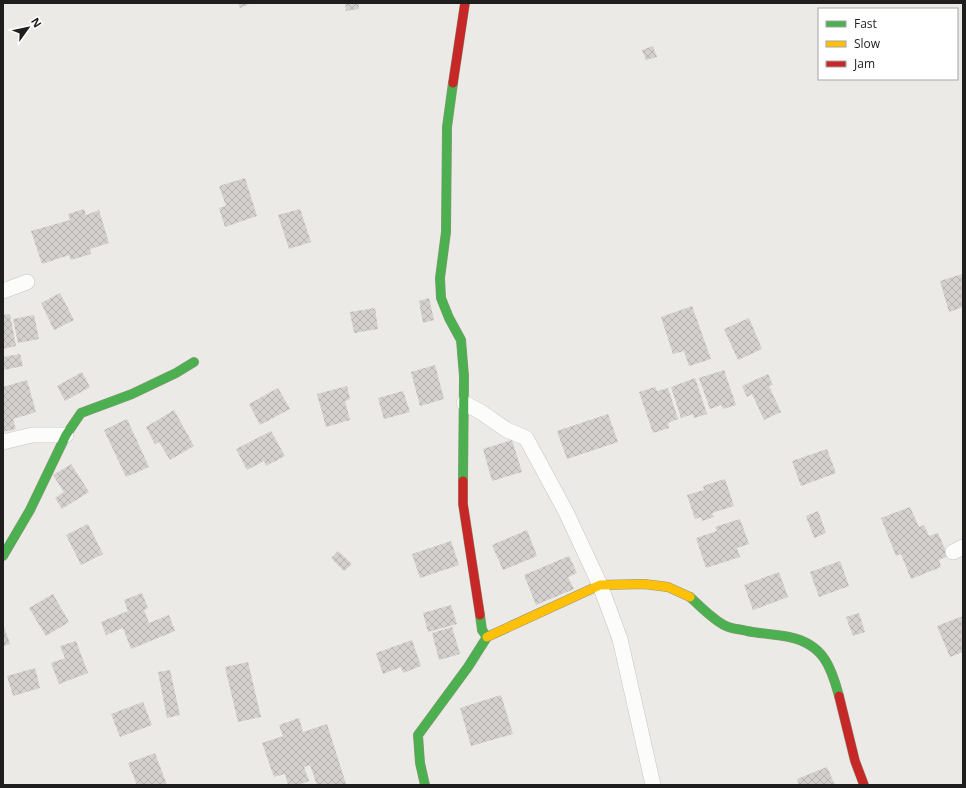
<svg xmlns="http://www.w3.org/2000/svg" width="966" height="788" font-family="'Open Sans',sans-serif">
	<defs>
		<pattern id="building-cross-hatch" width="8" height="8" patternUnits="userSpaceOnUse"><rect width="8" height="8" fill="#d3d0cd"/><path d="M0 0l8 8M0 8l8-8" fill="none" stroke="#b5b2b0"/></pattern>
	</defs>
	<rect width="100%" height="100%" fill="#eceae7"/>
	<g fill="url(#building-cross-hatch)">
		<path d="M238,3H252L240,8Z"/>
		<path d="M345,3H359V9L346,11Z"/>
		<path d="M653,46L657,57L646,60L642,50Z"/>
		<path d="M245,178L257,216L225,227L219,208L226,206L219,186Z"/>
		<path d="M84,209L86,215L99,210L109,243L90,249L91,254L71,260L69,255L42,264L31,231L70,220L68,214Z"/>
		<path d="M300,209L311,242L289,249L278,215Z"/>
		<path d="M962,274L963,307L949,312L940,281Z"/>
		<path d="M60,293L74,320L54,330L41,303Z"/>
		<path d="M429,298L434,320L423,323L419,301Z"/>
		<path d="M692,306L711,359L689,366L684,351L673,354L661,317Z"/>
		<path d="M375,308L378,329L354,333L350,312Z"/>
		<path d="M10,314L16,346L3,349V315Z"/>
		<path d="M34,315L39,339L18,343L13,319Z"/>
		<path d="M749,318L762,349L738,360L724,329Z"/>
		<path d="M20,354L23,366L3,370V357Z"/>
		<path d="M435,365L444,399L420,406L411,372Z"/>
		<path d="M724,370L736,405L723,409L721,405L710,409L699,378Z"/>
		<path d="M82,372L90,387L65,401L57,386Z"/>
		<path d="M768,374L773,385L769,386L781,412L764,420L752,394L747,397L742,386Z"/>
		<path d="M695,378L707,414L694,418L693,414L681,418L671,387Z"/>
		<path d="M27,380L36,412L13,419L16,429L3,432V387Z"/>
		<path d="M347,386L350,399L345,401L350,420L326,427L317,394Z"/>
		<path d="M655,387L657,391L668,388L678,419L668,423L669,428L653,433L639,392Z"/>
		<path d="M278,388L290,409L260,425L249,404Z"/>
		<path d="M403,391L410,412L384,419L378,398Z"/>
		<path d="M174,410L194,446L170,460L159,442L155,444L146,427Z"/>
		<path d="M608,414L618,442L567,459L557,431Z"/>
		<path d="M127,419L149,467L126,477L104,430Z"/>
		<path d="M271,431L285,456L266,466L264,461L247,470L236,449Z"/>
		<path d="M512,440L522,472L492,481L483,449Z"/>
		<path d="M827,449L836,473L801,486L792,461Z"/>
		<path d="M71,464L89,492L62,509L55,498L64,492L53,475Z"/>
		<path d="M725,479L734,506L712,513L714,517L702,521L701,517L695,519L687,495L704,490L703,486Z"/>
		<path d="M910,507L919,527L924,525L929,536L938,533L948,556L939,560L941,567L911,579L901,554L896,556L881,518Z"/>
		<path d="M818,511L826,533L814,538L806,516Z"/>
		<path d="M740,519L749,544L737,548L740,557L706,568L696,538L717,531L715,527Z"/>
		<path d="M88,524L103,554L81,565L66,535Z"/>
		<path d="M527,530L537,556L503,570L492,545Z"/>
		<path d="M451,541L459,565L420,578L412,554Z"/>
		<path d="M338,551L352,564L344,571L331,558Z"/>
		<path d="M569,556L577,573L568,577L574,589L536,605L524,575Z"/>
		<path d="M840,561L849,586L819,597L810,572Z"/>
		<path d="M779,572L788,597L753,610L744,585Z"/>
		<path d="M142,593L148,608L144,610L149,623L169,615L175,631L131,649L123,628L106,635L101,622L128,611L124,600Z"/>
		<path d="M53,594L69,622L46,636L29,608Z"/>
		<path d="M451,605L457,624L428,632L423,613Z"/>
		<path d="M859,613L865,632L853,636L846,617Z"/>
		<path d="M963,616V652L950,657L937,626Z"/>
		<path d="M3,624L10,644L3,646Z"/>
		<path d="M452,627L460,654L439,660L432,633Z"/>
		<path d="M412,640L421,666L403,673L401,667L383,674L376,653Z"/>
		<path d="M76,641L88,673L59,684L51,663L65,658L60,646Z"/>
		<path d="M248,662L261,717L238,722L225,667Z"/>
		<path d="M35,668L40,688L13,696L7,676Z"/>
		<path d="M170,670L180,715L167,718L158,672Z"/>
		<path d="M501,695L513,734L471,746L460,708Z"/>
		<path d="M143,702L152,725L120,737L111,714Z"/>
		<path d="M299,718L303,732L327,724L346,784L341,785H317L310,765L304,767L309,781L298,785H288L285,774L274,777L262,743L283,736L279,725Z"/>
		<path d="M155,753L167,785H137L128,763Z"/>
		<path d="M827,767L835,785H799L797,779Z"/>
	</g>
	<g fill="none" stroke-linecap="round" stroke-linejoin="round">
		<defs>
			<g id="street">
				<path d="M3,291L27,282"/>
				<path d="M464,403L481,412L507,430L526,438L566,512L600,585L620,639L653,785"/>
				<path d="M3,442L32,435H66"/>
				<path d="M953,552L963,547"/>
			</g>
			<g id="fast">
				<path d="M453,83L447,127L446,232L440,278L441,298L449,318L461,340L464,376L463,481"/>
				<path d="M3,556L30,510L66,435L81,413L132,394L176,373L194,362"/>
				<path d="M690,597C700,606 714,621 726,626C732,629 740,629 747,631C761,634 775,634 789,637C823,644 831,666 839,696"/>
				<path d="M425,785L420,763L418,735L468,667L487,637L482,630L480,615"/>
			</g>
			<path id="slow" d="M487,637L600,585L644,584L668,587L690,597"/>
			<g id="jam">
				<path d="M453,83L465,3"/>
				<path d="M463,481V504L480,615"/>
				<path d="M839,696L855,761L864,785"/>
			</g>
		</defs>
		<use href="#street" stroke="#c5c4c3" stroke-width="16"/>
		<use href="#fast" stroke="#94967e" stroke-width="10"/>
		<use href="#slow" stroke="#94967e" stroke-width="10"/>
		<use href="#jam" stroke="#94967e" stroke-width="10"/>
		<use href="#street" stroke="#fcfcfb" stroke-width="15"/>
		<use href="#fast" stroke="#4caf50" stroke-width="9"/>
		<use href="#slow" stroke="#ffc107" stroke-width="9"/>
		<use href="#jam" stroke="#c62828" stroke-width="9"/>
	</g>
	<rect width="966" height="788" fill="none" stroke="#1e1e1e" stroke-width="8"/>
	<rect x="818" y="8" width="140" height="72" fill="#ffffff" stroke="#a5a5a5"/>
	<rect x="826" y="21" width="20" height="6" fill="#4caf50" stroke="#a5a5a5"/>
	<text x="854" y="28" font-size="12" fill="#1e1e1e">Fast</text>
	<rect x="826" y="41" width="20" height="6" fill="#ffc107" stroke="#a5a5a5"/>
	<text x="854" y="48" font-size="12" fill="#1e1e1e">Slow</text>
	<rect x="826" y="61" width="20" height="6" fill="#c62828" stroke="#a5a5a5"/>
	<text x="854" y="68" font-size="12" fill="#1e1e1e">Jam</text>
	<g transform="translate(28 28) rotate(57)" stroke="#ffffff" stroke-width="3" paint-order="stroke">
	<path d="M0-3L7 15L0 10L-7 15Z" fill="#1e1e1e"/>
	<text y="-6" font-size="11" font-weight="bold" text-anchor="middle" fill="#1e1e1e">N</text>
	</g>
</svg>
